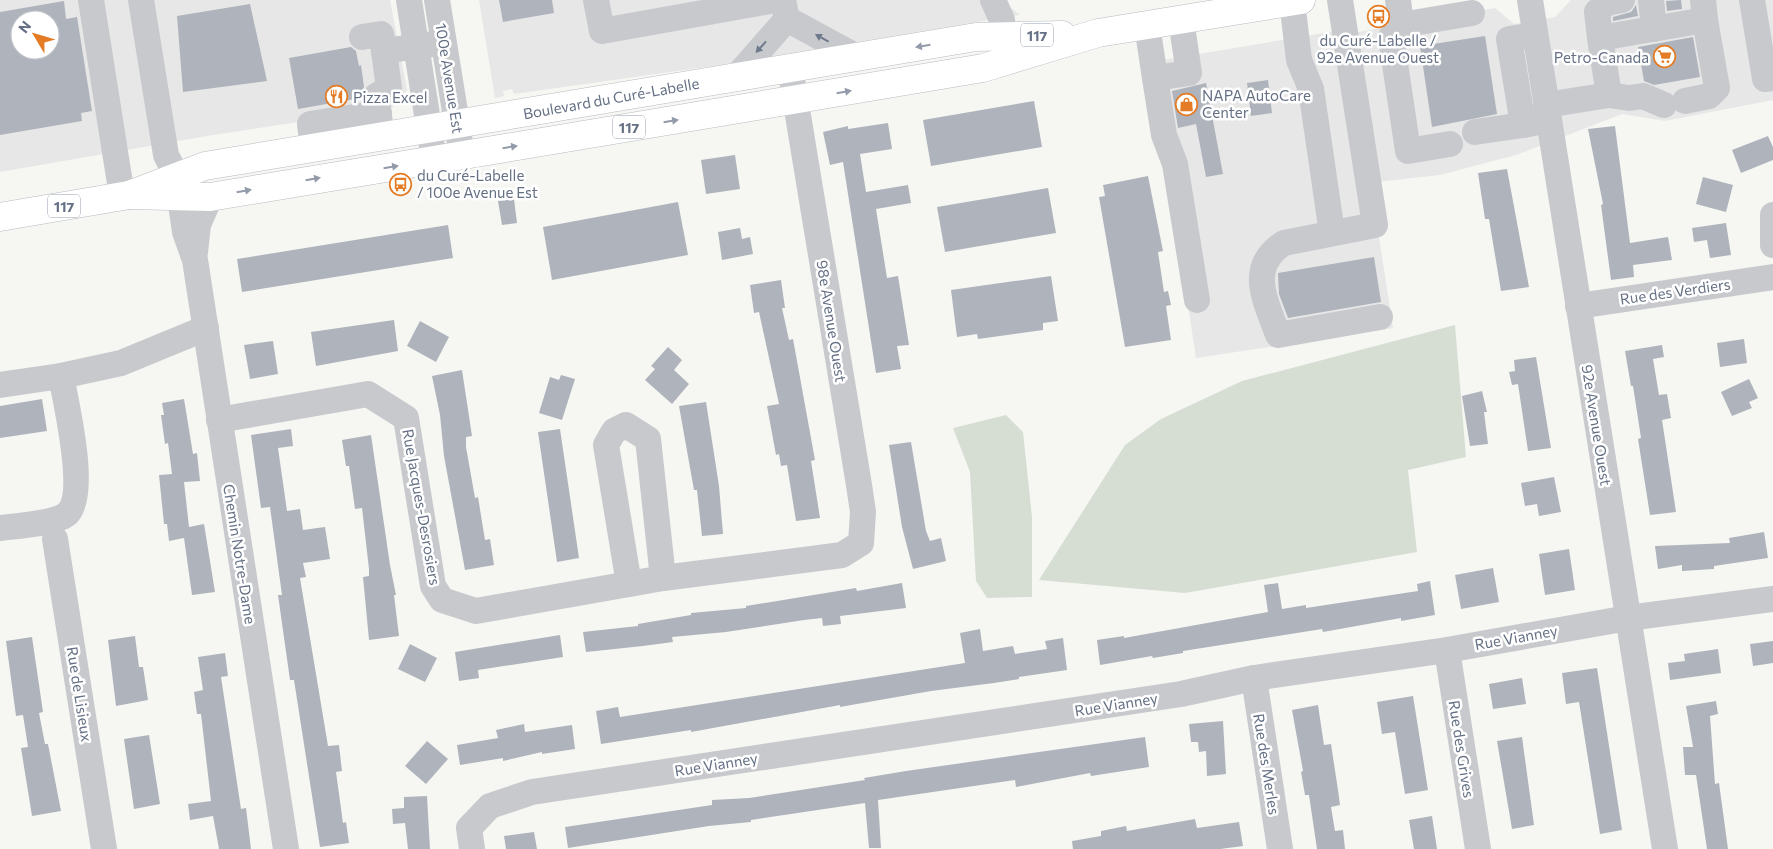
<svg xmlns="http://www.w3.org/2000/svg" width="1773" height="849" font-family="Commissioner,sans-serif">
	<rect width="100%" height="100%" fill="#f6f7f3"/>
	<g fill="#e7e7e7" fill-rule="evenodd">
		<path d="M0,0H390L407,90L392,108L213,135L0,172ZM20,20H50V50H20Z"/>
		<path d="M479,0H1005L1010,7L1020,15L720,65L514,94L512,89L503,91L504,96L495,98Z"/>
		<path d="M1571,0H1773V100L1665,121L1622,114L1516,155L1440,175L1376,182L1358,32L1495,8L1514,24L1555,17Z"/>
		<path d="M1347,29L1393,328L1196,358L1151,62Z"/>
	</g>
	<g fill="#d6ded4">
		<path d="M1455,325L1466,457L1408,470L1417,552L1185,593L1039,580L1125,445L1161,419L1242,381Z"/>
		<path d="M1006,415L1023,432L1032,517V597L987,598L976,581L970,472L953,428Z"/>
	</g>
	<g fill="#afb4bc" fill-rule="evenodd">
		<path d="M499,0H552L554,13L503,22Z"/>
		<path d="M1681,0L1682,9L1667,11L1666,1Z"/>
		<path d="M64,1L66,19L77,17L92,111L81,113L82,121L0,135V12ZM20,20H50V50H20Z"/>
		<path d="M250,4L267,81L183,92L177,16Z"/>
		<path d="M1636,5L1638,16L1613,21V17L1631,12Z"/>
		<path d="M1485,36L1497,114L1432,127L1420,46Z"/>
		<path d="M1693,37L1700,77L1654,85L1644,81L1638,47Z"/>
		<path d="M351,47L356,51L359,66L361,65L364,87L361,98L298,109L289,58Z"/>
		<path d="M1268,80L1272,113L1251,116L1247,83Z"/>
		<path d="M1206,83L1223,174L1206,177L1196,124L1178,128L1172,91Z"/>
		<path d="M1034,101L1042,147L931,166L923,120Z"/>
		<path d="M888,123L892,149L860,154L866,192L908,185L911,203L876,209L887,278L898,276L909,345L897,346L901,369L876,373L843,162L830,165L823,132L848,126V129Z"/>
		<path d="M1615,126L1630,243L1668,237L1672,260L1633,265L1634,277L1611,280L1601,205L1603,204L1588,129Z"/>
		<path d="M1768,136L1773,147V160L1741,173L1732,150Z"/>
		<path d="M735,155L740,189L706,194L701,160Z"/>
		<path d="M1507,169L1529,287L1501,291L1489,219H1485L1478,173Z"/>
		<path d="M1148,176L1163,251L1158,252L1164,292L1168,291L1171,305L1166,306L1171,340L1125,347L1099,197L1105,196L1103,185Z"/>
		<path d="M1703,177L1733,185L1726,212L1696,204Z"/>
		<path d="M1048,188L1056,233L945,252L937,207Z"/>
		<path d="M514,199L517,223L502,225L498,201Z"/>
		<path d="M678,202L688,255L552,280L543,227Z"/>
		<path d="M1726,223L1731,255L1710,258L1707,240L1694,242L1692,228Z"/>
		<path d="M448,225L453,258L242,292L237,259Z"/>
		<path d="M740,228L742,239L750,237L753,254L722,260L718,232Z"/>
		<path d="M1374,257L1381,302L1288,318L1279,294L1278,273Z"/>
		<path d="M1051,276L1058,321L1043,323V330L978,339L977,334L957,337L951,290Z"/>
		<path d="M781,280L785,308H782L789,340L793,339L815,460L811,461L820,518L796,521L787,465L781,466L779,454L776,455L767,406L779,404L759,312L754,313L750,285Z"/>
		<path d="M394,320L398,351L316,366L311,332Z"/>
		<path d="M420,321L449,337L436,362L407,346Z"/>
		<path d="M1744,339L1747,363L1720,367L1717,343Z"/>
		<path d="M273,341L278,374L250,379L244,345Z"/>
		<path d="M1662,345L1664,357L1653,359L1659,395L1667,394L1671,418L1662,420L1676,512L1650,515L1638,439L1641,438L1633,386H1631L1625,351Z"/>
		<path d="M668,347L682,360L674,370L689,384L672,404L645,380L655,369L651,366Z"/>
		<path d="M1536,357L1551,448L1528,451L1518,384L1512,385L1509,372L1515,371L1514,360Z"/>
		<path d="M462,370L472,436L466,437V447L475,498L478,497L485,540L490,539L494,565L465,570L444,456L440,415L432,376Z"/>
		<path d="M561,375L575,379L562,420L539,413L550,377L559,380Z"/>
		<path d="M1749,379L1758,398L1749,402L1752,408L1732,416L1721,392Z"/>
		<path d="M1482,391L1487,412H1484L1488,444L1470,446L1462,396Z"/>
		<path d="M42,399L47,431L0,438V406Z"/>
		<path d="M184,399L193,454L197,453L200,481L184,482L189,527L204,524L215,592L192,595L184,538L169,541L167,524H164L159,475L172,474L168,443L165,444L161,415H164L162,403Z"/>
		<path d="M706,402L719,486L723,534L702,536L697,490H694L679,406Z"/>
		<path d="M291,429L293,446L278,448L287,511L300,509L303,530L325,527L330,559L303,563L306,577L300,578L328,746L339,745L342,771L336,772L343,823L346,822L349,843L320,847L294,680H290L278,595H282L270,507L261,508L251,435Z"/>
		<path d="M560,429L579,558L557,562L538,432Z"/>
		<path d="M371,435L390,565L396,595H394L399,636L369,640L363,577L369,576V569L362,508L355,509L349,466H346L342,440Z"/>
		<path d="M911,442L926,531L930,541L941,538L946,561L913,569L902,527L889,445Z"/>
		<path d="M1554,477L1561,512L1539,516L1537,504L1525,506L1521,483Z"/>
		<path d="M1764,532L1768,558L1714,566V569L1682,571V565L1658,569L1655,546L1730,543L1729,538Z"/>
		<path d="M1569,549L1575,590L1545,595L1539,554Z"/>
		<path d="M1493,568L1499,602L1461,609L1455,575Z"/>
		<path d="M1430,581L1435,615L1401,621V618L1323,632L1322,629L1183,651V653L1153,658L1152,656L1100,665L1097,640L1124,636V638L1268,612L1264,585L1278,583L1282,609L1306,605V608L1418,591L1417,584Z"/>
		<path d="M902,583L906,608L840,616L841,624L823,626L822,618L804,620L726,632L672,637L673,642L643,646L586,652L583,632L638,626V624L691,615V613L746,608V606L856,588L857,591Z"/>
		<path d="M980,629L983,651L1013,646L1015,654L1047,649L1045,641L1063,638L1067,670L1019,677V679L994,683L931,691L840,707V705L691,732V730L601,744L596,711L618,707L620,717L965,663L960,633Z"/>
		<path d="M560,635L563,657L478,670L479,678L459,681L455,652Z"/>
		<path d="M135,636L139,667H143L148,700L116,706L108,640Z"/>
		<path d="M32,637L43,712L39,713L45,744H48L61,811L32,816L21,748L28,747L23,715L16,716L6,641Z"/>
		<path d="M1773,641V663L1753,666L1750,644Z"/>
		<path d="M410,644L437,658L425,682L398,669Z"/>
		<path d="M1718,649L1721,673L1670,680L1668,663L1685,661L1684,654Z"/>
		<path d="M225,653L228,676L221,677L241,809L246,808L251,849H219L213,816L190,820L188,804L211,801L201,714H197L194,692L203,690L198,657Z"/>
		<path d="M1597,668L1622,830L1600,834L1579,702L1566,704L1562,673Z"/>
		<path d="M1522,678L1526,704L1493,709L1489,684Z"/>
		<path d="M1413,696L1428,790L1405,794L1395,732L1382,734L1377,702Z"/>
		<path d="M1716,701L1718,714L1710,716L1715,784L1719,783L1728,849H1707L1696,775H1685L1683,747H1693L1686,706Z"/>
		<path d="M1318,705L1324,745L1331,744L1338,790L1340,805L1331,807L1335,831L1343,830L1345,849H1317L1309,795H1305L1301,772L1303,771L1292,710Z"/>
		<path d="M1223,721L1226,774L1207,776L1206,751L1199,752L1198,742H1191L1189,724Z"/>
		<path d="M524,724L525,732L572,725L575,749L542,754V752L503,761V758L460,765L457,745L498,738L496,730Z"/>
		<path d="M149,735L160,804L134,809L124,739Z"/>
		<path d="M1145,737L1149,767L1091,776L1090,773L1016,787L1015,780L878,800L881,848H869L865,803L751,820V822L709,826L568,848L565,827L712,805V800L749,798L865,780L864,778L906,771Z"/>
		<path d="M1522,737L1534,825L1512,829L1497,741Z"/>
		<path d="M427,741L448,759L426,784L405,766Z"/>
		<path d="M427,796L430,849H408L405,823L393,824L392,809L404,808V797Z"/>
		<path d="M1432,816L1437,849H1414L1409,820Z"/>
		<path d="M1195,819L1197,828L1239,822L1243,846L1220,849H1073L1072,841L1101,836V831L1126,826L1127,831Z"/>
		<path d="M534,832L537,849H506L504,836Z"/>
	</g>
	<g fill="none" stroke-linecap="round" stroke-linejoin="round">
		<defs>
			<g id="major">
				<path d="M129,195L210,197L434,160L983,68L1098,33L1301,0"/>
				<path d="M0,217L129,195L205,166L976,37L1062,35"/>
			</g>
		</defs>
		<use href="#major" stroke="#b7babf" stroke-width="29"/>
		<g stroke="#c7c9cd" stroke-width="26">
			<path d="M91,0L122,196"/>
			<path d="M141,0L166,155L177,177L185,232L195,260L286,849"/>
			<path d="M409,0L434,160"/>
			<path d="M437,0L462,155"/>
			<path d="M596,0L602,31L776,0"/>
			<path d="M783,0L787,19L857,57"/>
			<path d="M993,0L1002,20L1007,57"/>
			<path d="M1340,0L1375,225L1284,243C1246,267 1266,301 1278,335L1380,317"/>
			<path d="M1398,0L1401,25L1472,13"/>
			<path d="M1530,0L1665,849"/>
			<path d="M1651,0L1654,29"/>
			<path d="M1752,0L1765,79L1773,78"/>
			<path d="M1292,1L1299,60L1311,89L1332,233"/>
			<path d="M1147,25L1155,78L1189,73L1181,20"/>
			<path d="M1535,35L1509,39L1523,125L1549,120"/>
			<path d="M362,37L381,34L384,51"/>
			<path d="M1391,37L1408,151L1450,144"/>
			<path d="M1600,38L1597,12L1606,3L1622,0"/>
			<path d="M737,76L787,19"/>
			<path d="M1155,78L1164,135L1175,164L1197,300"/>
			<path d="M1609,95L1629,98L1643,96L1664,105"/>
			<path d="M1685,101L1709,96L1717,88L1705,20"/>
			<path d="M1546,105L1609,95L1600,38L1705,20L1703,0"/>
			<path d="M1475,132L1523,125"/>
			<path d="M382,137L376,96L389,88L384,51L433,44"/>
			<path d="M313,148L310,124L379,113"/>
			<path d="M1773,215V245"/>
			<path d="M195,252L198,225L210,197"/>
			<path d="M1578,306L1773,277"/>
			<path d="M0,385L61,376L121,363L206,328"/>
			<path d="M219,420L368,394L406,418L433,586L442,600L476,611L663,578L842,555L861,543L863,512L859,485L790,67"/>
			<path d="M0,528C16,526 55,524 67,514C88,495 66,403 61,376"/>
			<path d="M55,539L104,849"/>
			<path d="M629,584L606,445L614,431L626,425L648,439L663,578"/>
			<path d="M1447,650L1478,849"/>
			<path d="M1254,678L1280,849"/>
			<path d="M472,849L469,828L490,806L532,792L1181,694L1254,678L1447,650L1628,618L1773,599"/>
		</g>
		<use href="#major" stroke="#fff" stroke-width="28"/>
	</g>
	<defs><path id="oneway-solid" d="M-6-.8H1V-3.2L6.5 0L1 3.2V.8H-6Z" transform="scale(1.25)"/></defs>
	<g fill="#6f798c">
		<use href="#oneway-solid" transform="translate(822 38) rotate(-151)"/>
		<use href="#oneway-solid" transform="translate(761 47) rotate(132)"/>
	</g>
	<g fill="#939baa">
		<use href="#oneway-solid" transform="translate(923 46) rotate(171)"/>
		<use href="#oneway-solid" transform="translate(844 92) rotate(-10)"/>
		<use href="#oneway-solid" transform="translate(671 121) rotate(-9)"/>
		<use href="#oneway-solid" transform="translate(510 147) rotate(-9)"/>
		<use href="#oneway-solid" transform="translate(391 167) rotate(-9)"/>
		<use href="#oneway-solid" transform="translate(313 179) rotate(-10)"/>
		<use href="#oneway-solid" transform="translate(244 191) rotate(-10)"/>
	</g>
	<defs>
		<symbol id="bus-ring" viewBox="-11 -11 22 22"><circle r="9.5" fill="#fff" stroke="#e47c26" stroke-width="1.5"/><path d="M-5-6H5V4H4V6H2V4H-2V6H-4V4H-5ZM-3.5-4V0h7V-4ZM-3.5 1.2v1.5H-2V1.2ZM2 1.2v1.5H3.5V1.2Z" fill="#e47c26"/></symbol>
		<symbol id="supermarket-ring" viewBox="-11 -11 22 22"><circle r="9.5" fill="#fff" stroke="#e47c26" stroke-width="1.5"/><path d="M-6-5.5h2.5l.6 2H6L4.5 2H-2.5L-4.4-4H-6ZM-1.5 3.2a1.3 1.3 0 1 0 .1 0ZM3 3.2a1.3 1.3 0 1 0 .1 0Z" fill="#e47c26"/></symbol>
		<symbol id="restaurant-ring" viewBox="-11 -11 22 22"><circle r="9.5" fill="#fff" stroke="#e47c26" stroke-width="1.5"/><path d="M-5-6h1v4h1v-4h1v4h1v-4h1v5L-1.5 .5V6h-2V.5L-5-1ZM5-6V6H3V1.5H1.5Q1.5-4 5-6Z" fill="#e47c26"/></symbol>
		<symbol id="shop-ring" viewBox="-11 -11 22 22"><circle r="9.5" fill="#fff" stroke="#e47c26" stroke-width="1.5"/><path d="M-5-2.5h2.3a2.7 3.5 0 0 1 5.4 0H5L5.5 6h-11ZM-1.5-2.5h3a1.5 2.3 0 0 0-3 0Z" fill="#e47c26"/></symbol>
	</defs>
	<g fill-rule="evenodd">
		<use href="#bus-ring" x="1366" y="4" width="25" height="25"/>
		<use href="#supermarket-ring" x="1652" y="44" width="25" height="25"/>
		<use href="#restaurant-ring" x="324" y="84" width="25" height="25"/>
		<use href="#shop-ring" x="1174" y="92" width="25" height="25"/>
		<use href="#bus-ring" x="388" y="172" width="25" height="25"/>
	</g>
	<g text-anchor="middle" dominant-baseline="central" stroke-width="5" stroke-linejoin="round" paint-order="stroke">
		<g fill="#fff" stroke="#939baa" stroke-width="1">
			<rect x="1021" y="23.5" width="32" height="23" rx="4"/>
			<rect x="613" y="115.5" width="32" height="23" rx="4"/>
			<rect x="48" y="194.5" width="32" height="23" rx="4"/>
		</g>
		<g font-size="14" font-weight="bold" fill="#657085">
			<text x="1037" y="35">117</text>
			<text x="629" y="127">117</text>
			<text x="64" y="206">117</text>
		</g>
		<g font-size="15" fill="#657085" stroke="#fff" text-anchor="start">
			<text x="1378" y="40" text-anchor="middle">du Curé-Labelle /<tspan x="1378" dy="17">92e Avenue Ouest</tspan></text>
			<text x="1649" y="57" text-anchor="end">Petro-Canada</text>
			<text x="1202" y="95">NAPA AutoCare<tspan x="1202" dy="17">Center</tspan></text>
			<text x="353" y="97">Pizza Excel</text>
			<text x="417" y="175">du Curé-Labelle<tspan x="417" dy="17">/ 100e Avenue Est</tspan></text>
		</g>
		<g font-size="15" fill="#657085" stroke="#fff">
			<text transform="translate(450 78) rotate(81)">100e Avenue Est</text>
			<text transform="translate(611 98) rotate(-10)">Boulevard du Curé-Labelle</text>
			<text transform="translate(1675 291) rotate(-8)">Rue des Verdiers</text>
			<text transform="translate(832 321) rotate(81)">98e Avenue Ouest</text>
			<text transform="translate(1597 425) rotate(81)">92e Avenue Ouest</text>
			<text transform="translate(422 507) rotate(80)">Rue Jacques-Desrosiers</text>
			<text transform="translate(240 554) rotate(81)">Chemin Notre-Dame</text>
			<text transform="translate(1516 637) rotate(-10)">Rue Vianney</text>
			<text transform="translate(80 694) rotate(81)">Rue de Lisieux</text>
			<text transform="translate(1116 704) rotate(-9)">Rue Vianney</text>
			<text transform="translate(1462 749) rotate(81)">Rue des Grives</text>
			<text transform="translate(716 764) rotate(-9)">Rue Vianney</text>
			<text transform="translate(1267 764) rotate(81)">Rue des Merles</text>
		</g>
	</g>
	<g transform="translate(35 35) rotate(308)"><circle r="24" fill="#ffffff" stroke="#c1c6ce"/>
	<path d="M0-4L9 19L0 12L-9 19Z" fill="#e47c26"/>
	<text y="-8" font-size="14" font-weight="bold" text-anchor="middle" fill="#657085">N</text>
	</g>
</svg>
